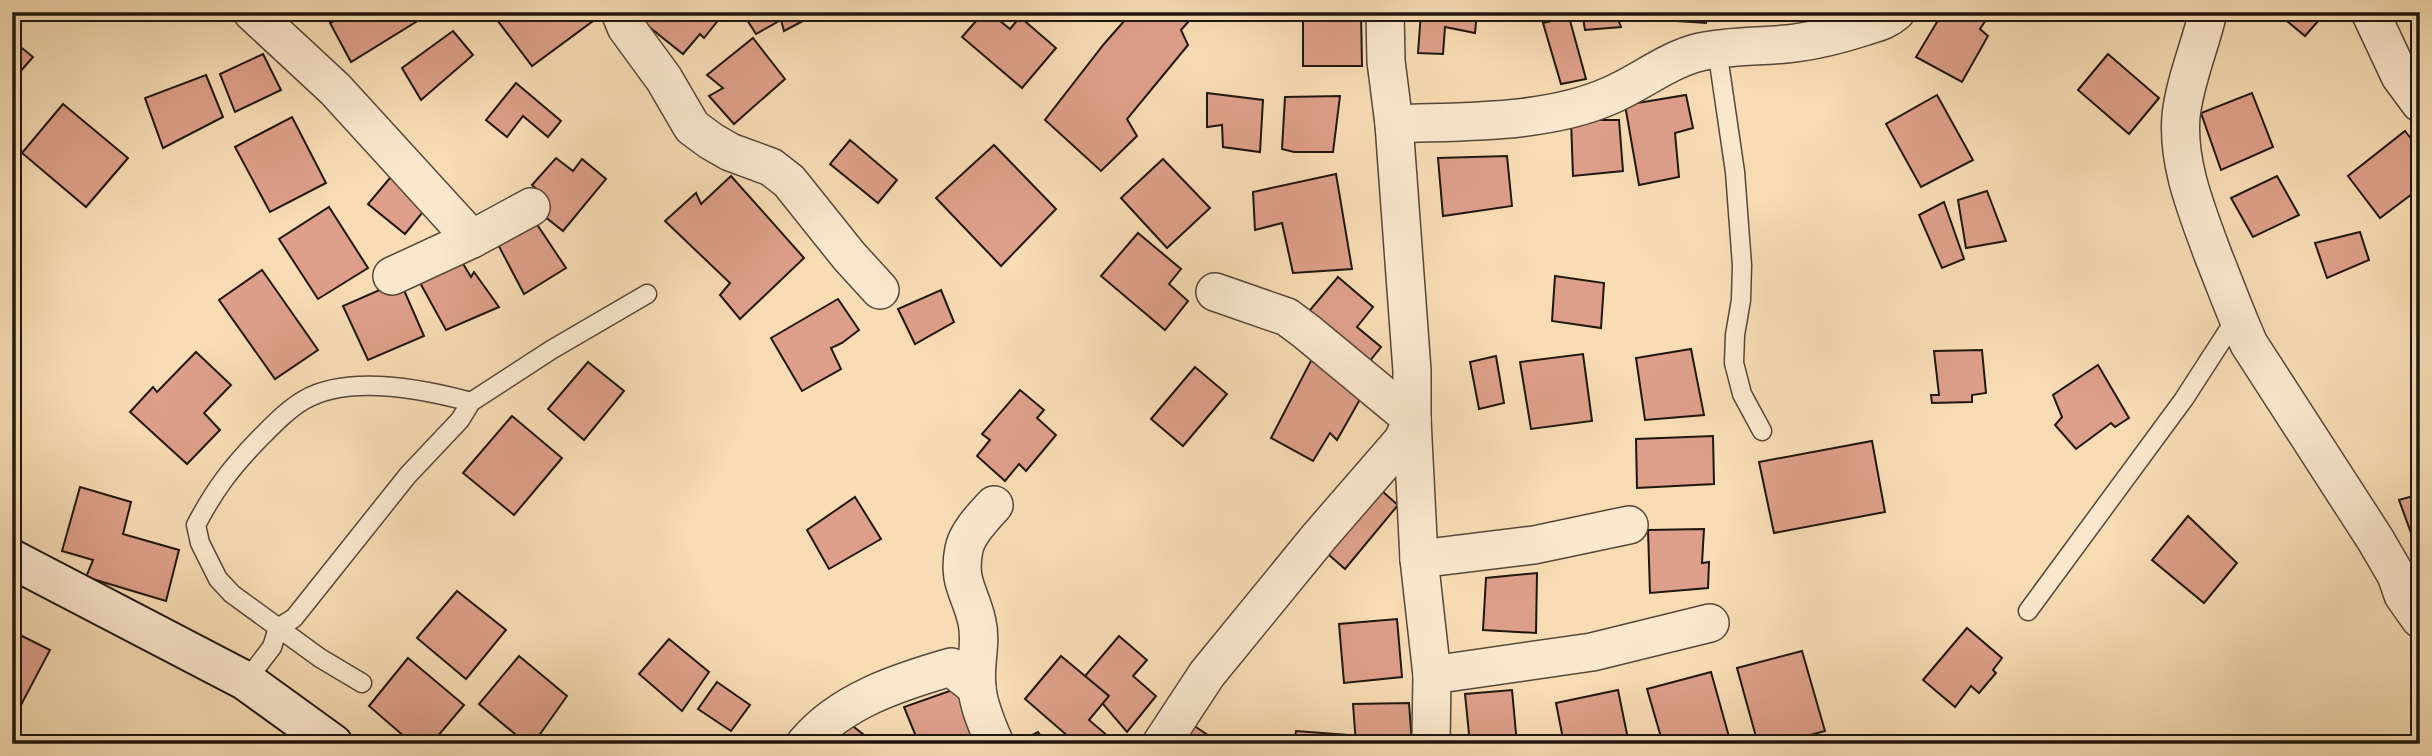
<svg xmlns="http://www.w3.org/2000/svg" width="2432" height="756" font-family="Vollkorn,serif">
	<rect width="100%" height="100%" fill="#f7dcb4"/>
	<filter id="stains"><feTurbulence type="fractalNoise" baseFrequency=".00286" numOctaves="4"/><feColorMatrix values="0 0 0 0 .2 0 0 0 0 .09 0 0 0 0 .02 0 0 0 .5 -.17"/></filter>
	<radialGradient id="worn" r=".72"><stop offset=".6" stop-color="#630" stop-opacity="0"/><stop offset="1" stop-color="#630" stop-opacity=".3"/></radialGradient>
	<g fill="#de9f8a" stroke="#1f170e" stroke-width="2">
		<path d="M350,12H432L351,62L330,23Z"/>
		<path d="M491,12H586L593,21L532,66Z"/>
		<path d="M651,12H713L720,18L704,38L700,34L683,54L643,22Z"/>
		<path d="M742,12H820L784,31L781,20L756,34Z"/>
		<path d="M984,12H989L1010,29L1020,17L1056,48L1022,88L962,37Z"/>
		<path d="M1132,12H1197L1181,30L1188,45L1127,119L1137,136L1101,171L1045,120L1104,44Z"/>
		<path d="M1303,12H1361L1362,66H1303Z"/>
		<path d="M1421,12H1477L1475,33L1445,27L1443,54L1418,53Z"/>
		<path d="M1582,12H1639L1640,15L1617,17L1621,27L1585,30Z"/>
		<path d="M1663,12H1707L1706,23L1662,20Z"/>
		<path d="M1943,12H1991L1980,29L1988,36L1962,82L1916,57Z"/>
		<path d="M2276,12H2326L2305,36Z"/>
		<path d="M1569,17L1586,79L1561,84L1543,23Z"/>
		<path d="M453,31L473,55L421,100L402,68Z"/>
		<path d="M753,38L785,79L734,124L709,96L723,88L707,75Z"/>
		<path d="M12,40L33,57L12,81Z"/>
		<path d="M263,54L281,90L235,112L220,74Z"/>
		<path d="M2108,54L2159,98L2129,134L2078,90Z"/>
		<path d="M206,75L223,117L163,148L145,98Z"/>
		<path d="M516,83L561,121L548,137L523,116L507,137L486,120Z"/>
		<path d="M1207,93L1263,100L1260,152L1223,147L1222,125L1207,127Z"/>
		<path d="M2252,93L2273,147L2221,170L2201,113Z"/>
		<path d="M1686,95L1693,128L1675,133L1679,177L1639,185L1625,105Z"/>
		<path d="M1937,95L1973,160L1921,187L1886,124Z"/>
		<path d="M1340,96L1333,152H1294L1282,149L1285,97Z"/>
		<path d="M63,104L128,158L86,207L22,153Z"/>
		<path d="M292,117L326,183L270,212L235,147Z"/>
		<path d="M1571,120H1619L1623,171L1573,176Z"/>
		<path d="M2405,131L2420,150V188L2380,218L2348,176Z"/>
		<path d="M850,140L897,180L878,203L830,164Z"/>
		<path d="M994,145L1056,209L1001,266L936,198Z"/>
		<path d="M1507,156L1512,206L1443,216L1438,158Z"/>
		<path d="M556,158L573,171L582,159L606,179L563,231L534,208L544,196L532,185Z"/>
		<path d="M1163,159L1210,208L1167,248L1121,198Z"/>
		<path d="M395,172L431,202L405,234L368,204Z"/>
		<path d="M1336,174L1352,269L1293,273L1282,223L1255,230L1253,192Z"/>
		<path d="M731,176L804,258L740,319L720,295L730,283L665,221L696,193L701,204Z"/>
		<path d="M2277,176L2299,215L2253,237L2231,198Z"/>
		<path d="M1987,191L2006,241L1966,248L1958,200Z"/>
		<path d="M1944,202L1964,259L1942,268L1919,215Z"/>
		<path d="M329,207L368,268L318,299L279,239Z"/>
		<path d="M510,221L519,235L536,223L566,268L524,294L492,233Z"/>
		<path d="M2360,232L2369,260L2327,278L2315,243Z"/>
		<path d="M1138,233L1181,269L1169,284L1188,301L1165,330L1101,276Z"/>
		<path d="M462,262L471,277L474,272L499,307L446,330L419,281Z"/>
		<path d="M262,270L318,350L275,379L219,300Z"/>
		<path d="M1555,276L1604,283L1601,328L1552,321Z"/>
		<path d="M1338,277L1373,307L1357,327L1381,347L1365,367L1304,317Z"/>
		<path d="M400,281L424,336L368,360L343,306Z"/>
		<path d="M941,290L954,322L915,344L898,309Z"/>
		<path d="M838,299L859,330L842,343L831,348L841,369L802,391L771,338Z"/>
		<path d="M1691,349L1704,415L1645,420L1636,358Z"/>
		<path d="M1982,350L1986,393L1972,395V402L1932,403L1931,395H1939L1934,351Z"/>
		<path d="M196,352L231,385L204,413L220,430L187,464L130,412L153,387L157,392Z"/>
		<path d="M1315,353L1363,394L1337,440L1330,433L1313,461L1271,438Z"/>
		<path d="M1583,354L1592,421L1531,429L1520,362Z"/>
		<path d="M1496,356L1504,403L1479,409L1470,362Z"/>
		<path d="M588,362L624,391L584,440L548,409Z"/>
		<path d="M2098,365L2129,418L2115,427L2111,423L2076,449L2055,425L2062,417L2053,395Z"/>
		<path d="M1195,367L1227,394L1183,446L1151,419Z"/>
		<path d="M1020,390L1044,410L1037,418L1056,435L1026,471L1019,464L1005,481L977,456L990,440L982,434Z"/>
		<path d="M512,416L562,458L514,515L463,473Z"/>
		<path d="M1713,436L1714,484L1637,488L1636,439Z"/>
		<path d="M1872,441L1885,512L1774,533L1759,462Z"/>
		<path d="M1374,484L1398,505L1345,569L1321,548Z"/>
		<path d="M80,487L131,502L123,534L179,550L166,601L86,577L93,560L62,551Z"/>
		<path d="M2420,494V551L2418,552L2399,500Z"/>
		<path d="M855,497L881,539L829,569L807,530Z"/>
		<path d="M2188,516L2237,563L2204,603L2152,560Z"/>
		<path d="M1704,529L1702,563L1709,562L1708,588L1650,593L1648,530Z"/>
		<path d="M1537,573L1536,633L1483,630L1486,578Z"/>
		<path d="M457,591L506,630L466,679L417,638Z"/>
		<path d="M1397,619L1402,677L1344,683L1339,624Z"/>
		<path d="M1967,628L2002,658L1993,670L1996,673L1979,693L1971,686L1955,707L1923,680Z"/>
		<path d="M12,631L50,650L12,722Z"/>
		<path d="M1119,636L1147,660L1133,676L1156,696L1127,732L1103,704L1085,676Z"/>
		<path d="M669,639L709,672L682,711L639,674Z"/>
		<path d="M1802,651L1825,731L1777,744H1758L1737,668Z"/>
		<path d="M519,656L567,696L533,744H527L479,704Z"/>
		<path d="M1061,656L1109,696L1089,720L1109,737L1103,744H1077L1025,699Z"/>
		<path d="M408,658L464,705L431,744H413L369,706Z"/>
		<path d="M1711,672L1731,744H1663L1647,689Z"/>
		<path d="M717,682L750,705L731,731L698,709Z"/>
		<path d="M961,687L984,740L972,744H919L904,707Z"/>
		<path d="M1512,690L1517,744H1470L1465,694Z"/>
		<path d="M1618,690L1629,744H1564L1556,703Z"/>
		<path d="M1409,703L1412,744H1356L1353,704Z"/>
		<path d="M849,723L869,739L865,744H832Z"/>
		<path d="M1193,725L1221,744H1183Z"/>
		<path d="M1296,731L1348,735V744H1286L1294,743Z"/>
		<path d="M1038,732L1047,744H1015Z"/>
	</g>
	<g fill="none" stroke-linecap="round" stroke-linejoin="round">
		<defs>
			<g id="service">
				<path d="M1717,49L1735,172L1742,265L1741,300L1735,335L1734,363L1742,394L1762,431"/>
				<path d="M2028,611L2184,399L2237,317"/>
				<path d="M246,681L272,647L278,628L294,618L408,475L460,420L471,402L551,350L647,294"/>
				<path d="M362,683L320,658L232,594L218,579L200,543L196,525C215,489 231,468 259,439C273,425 287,410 304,400C349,374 423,389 471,402"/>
			</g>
			<g id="minor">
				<path d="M252,12L335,89L472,239"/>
				<path d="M620,12L626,27L664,79L692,127L711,141L730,152L771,167L789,181L849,256L880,290"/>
				<path d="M1385,12L1386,61L1394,124L1412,371V419L1419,559L1432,675L1431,744"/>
				<path d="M2208,12C2200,47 2185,80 2181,116C2177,164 2197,211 2213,255C2225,285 2236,315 2249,344L2375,539L2396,575L2403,595L2420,619"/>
				<path d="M2370,12L2400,76L2420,103"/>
				<path d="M1394,124C1463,121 1545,124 1609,96C1640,83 1667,60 1700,52C1731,45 1764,47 1795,43C1818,40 1841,34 1863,27C1875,23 1886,21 1896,12"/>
				<path d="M392,276L472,239L531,207"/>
				<path d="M1215,292L1287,317L1307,332L1412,419"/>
				<path d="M994,505C983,517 967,533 964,549C957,583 971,593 977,622C982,644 974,665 977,687C978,706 988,727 995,744"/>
				<path d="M1419,559L1534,545L1629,525"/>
				<path d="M1432,675L1592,652L1710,623"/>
				<path d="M805,744C840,701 899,682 951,667L977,688"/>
				<path d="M1161,744L1207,674L1319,537L1403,440L1412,419"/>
			</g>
			<path id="secondary" d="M12,559L246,681L333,744"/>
		</defs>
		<use href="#service" stroke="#554838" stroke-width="21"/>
		<use href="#minor" stroke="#554838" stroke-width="40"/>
		<use href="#secondary" stroke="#1f170e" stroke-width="42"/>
		<use href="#service" stroke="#fae8ce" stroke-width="18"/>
		<use href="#minor" stroke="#fae8ce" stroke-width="37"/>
		<use href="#secondary" stroke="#fae8ce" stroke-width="38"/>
	</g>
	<rect width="2432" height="756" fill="none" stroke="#f7dcb4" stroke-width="42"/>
	<rect x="14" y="14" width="2404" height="728" fill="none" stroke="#1f170e" stroke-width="3.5"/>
	<rect x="21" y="21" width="2390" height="714" fill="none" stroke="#1f170e" stroke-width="2"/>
	<rect width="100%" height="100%" filter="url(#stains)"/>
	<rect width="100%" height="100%" fill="url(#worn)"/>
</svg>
